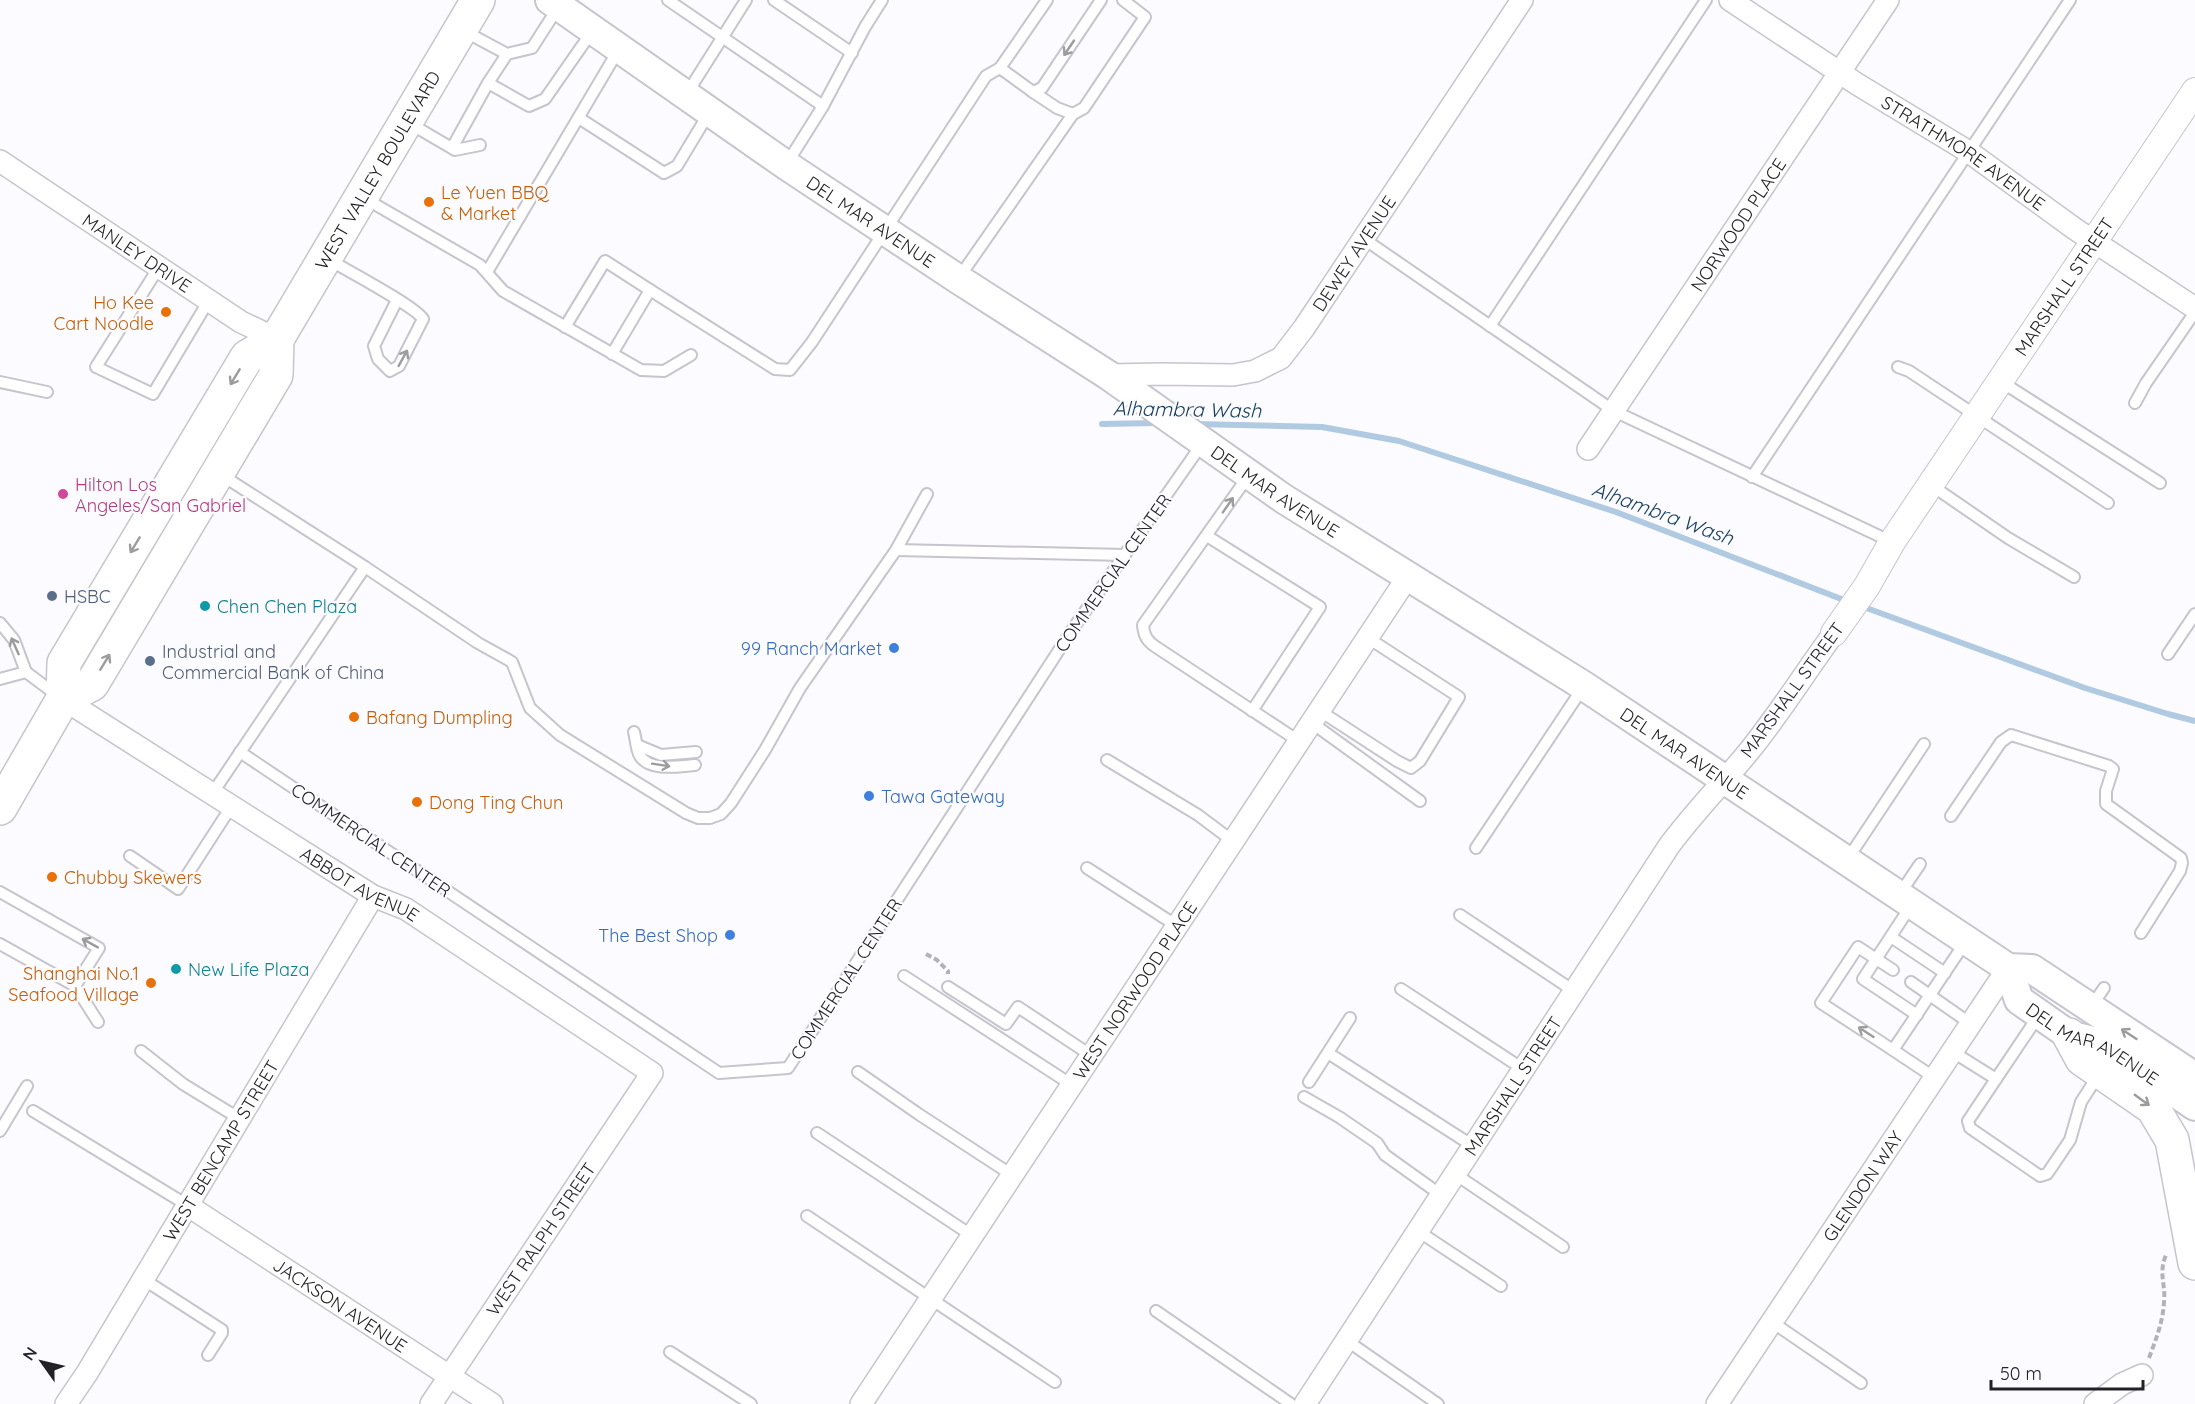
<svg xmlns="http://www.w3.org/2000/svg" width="2195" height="1404" font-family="Quicksand,sans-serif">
	<rect width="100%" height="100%" fill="#fcfbff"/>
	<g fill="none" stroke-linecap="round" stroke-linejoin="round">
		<g stroke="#b0cae2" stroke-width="6">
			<path d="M1102,424L1158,423"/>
			<path d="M1195,424L1322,427L1399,441L1616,512L1849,602"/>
			<path d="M1861,606L2085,688L2168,714L2195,721"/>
		</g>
		<defs>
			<g id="service">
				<path d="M668,0L823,106"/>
				<path d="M774,0L852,53"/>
				<path d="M464,31L507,54L532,48L559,6"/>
				<path d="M507,54L488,83L529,106L545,99L593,30"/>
				<path d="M1000,68L1033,92L1042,88L1101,0"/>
				<path d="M1033,92L1057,108L1073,114L1084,108L1145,17L1123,0"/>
				<path d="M686,95L746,0"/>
				<path d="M579,118L664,173L677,166L709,113"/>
				<path d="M409,123L455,150L480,145"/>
				<path d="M452,148L488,83"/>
				<path d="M786,165L823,106L865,27L882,0"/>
				<path d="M364,198L480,265L503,291L641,370L664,371L691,355"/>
				<path d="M1364,239L1614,411L1892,542"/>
				<path d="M328,259C346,270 415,306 423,319L399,366L390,371L378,359L374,346L397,300"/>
				<path d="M159,267L96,367L153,394L209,300"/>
				<path d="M487,272L619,49"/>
				<path d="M958,279L1073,114"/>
				<path d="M650,290L775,369L790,370L812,342L986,76L1000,68L1047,0"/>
				<path d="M1490,326L1706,0"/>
				<path d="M565,327L605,261L650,290L612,354"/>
				<path d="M1898,367L1909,371L2108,503"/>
				<path d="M2000,381L2160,483"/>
				<path d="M0,382L47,392"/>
				<path d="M2135,403L2146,383L2195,312"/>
				<path d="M1249,475L1143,625C1144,636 1147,641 1156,647L1300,742"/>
				<path d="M1752,477L2070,0"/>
				<path d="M1931,485L2008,538L2074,577"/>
				<path d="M1207,536L1320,607L1252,711"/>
				<path d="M896,550L1125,555"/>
				<path d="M365,567L478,643L512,662L530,708L560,735L686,813L698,818H710L721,814L731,803L765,750L800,688L896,550L927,494"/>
				<path d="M0,623L14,640L26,672L58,696"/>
				<path d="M2168,654L2195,614"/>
				<path d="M0,679L26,672"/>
				<path d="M1320,711L1397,761L1411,768L1420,761L1459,697L1368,638"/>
				<path d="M1312,723L1420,801"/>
				<path d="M634,732C636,739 636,749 640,756C650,772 680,766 695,765"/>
				<path d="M637,745L661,755L696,752"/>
				<path d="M240,752L719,1073L788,1068L1072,630L1202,444"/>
				<path d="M1107,760L1198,815L1234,842"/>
				<path d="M212,794L365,567L220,474"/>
				<path d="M1951,816L2001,742L2011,735L2109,766L2113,769L2106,791V804L2181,858L2182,863L2180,871L2141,933"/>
				<path d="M1476,848L1584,686"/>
				<path d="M130,856L178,889L231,807"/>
				<path d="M1847,860L1924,744"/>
				<path d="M1087,868L1177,926"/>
				<path d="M0,892L99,948L75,986L0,944"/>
				<path d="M1899,895L1920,864"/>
				<path d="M1912,904L1863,979L1917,1015"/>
				<path d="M1460,915L1574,991"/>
				<path d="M1891,937L1945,973"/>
				<path d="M904,976L1072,1085"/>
				<path d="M1911,982L1971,1024"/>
				<path d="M75,986L98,1022"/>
				<path d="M948,987L1006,1024L1018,1007L1092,1056"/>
				<path d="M1401,989L1523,1069"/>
				<path d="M2091,1007L2104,988"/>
				<path d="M1893,1050L1821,1003L1858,947L1893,970"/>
				<path d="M141,1051L183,1084L240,1119"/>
				<path d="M1953,1052L1996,1079L2039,1015"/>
				<path d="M1328,1053L1473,1146"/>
				<path d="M858,1072L920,1115L1012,1175"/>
				<path d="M1935,1078L1893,1050L1966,941"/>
				<path d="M1996,1079L1968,1121L1970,1128L2040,1176L2047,1174L2070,1140L2081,1102L2099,1074"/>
				<path d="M1309,1082L1350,1018"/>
				<path d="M1304,1097L1339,1117L1377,1143L1385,1155L1441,1195"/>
				<path d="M33,1111L187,1205"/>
				<path d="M0,1131L27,1086"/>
				<path d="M817,1133L971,1235"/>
				<path d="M1455,1174L1563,1247"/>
				<path d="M807,1216L1055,1382"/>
				<path d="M1418,1231L1501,1286"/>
				<path d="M143,1279L222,1330V1333L208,1355"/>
				<path d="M1156,1311L1291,1404"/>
				<path d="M1772,1322L1861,1383"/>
				<path d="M1346,1340L1438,1404"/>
				<path d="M670,1352L751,1404"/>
			</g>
			<g id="minor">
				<path id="s1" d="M1730,0L1857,84L1969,152L2075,229L2195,308"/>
				<path id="s2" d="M0,161L241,322L277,339"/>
				<path id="s3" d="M1108,375L1162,374L1233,375L1255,371L1281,358L1304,328L1522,0"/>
				<path id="s4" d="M1588,449L1888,0"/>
				<path id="s5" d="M63,699L373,896L406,909L652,1073L431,1404"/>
				<path id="s6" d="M187,1205L492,1404"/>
				<path id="s7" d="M66,1404L87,1373L373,896"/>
				<path id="s8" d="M861,1404L1409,575"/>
				<path id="s9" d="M1305,1404L1669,846C1694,812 1724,782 1750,750C1780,713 1806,671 1834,633"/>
				<path id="s10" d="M1717,1404L2008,968"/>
				<path d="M2095,1404L2122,1384L2142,1375"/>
			</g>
			<g id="tertiary">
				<path id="s11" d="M1834,633L1867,586L1892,542L2195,91"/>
			</g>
			<g id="secondary">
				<path id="s12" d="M550,0L786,165L958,279L1108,375L1284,499L1584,686L2008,968L2032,969L2195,1077"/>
				<path id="s13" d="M2008,968L2019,1000L2069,1035L2093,1041L2115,1052L2195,1106"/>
			</g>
			<g id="primary">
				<path d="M63,699L92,684L276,375L277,339"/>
				<path id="s14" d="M0,808L63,699L64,663L247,357L277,339L478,0"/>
			</g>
			<path id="motorway" d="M2069,1035L2082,1059L2153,1108L2172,1140L2195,1263"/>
		</defs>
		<use href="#service" stroke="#c7c4cd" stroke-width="14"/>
		<use href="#minor" stroke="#c7c4cd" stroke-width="24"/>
		<use href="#tertiary" stroke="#c7c4cd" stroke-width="28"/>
		<use href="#secondary" stroke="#c7c4cd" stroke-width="32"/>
		<use href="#primary" stroke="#c7c4cd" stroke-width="36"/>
		<use href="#motorway" stroke="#c7c4cd" stroke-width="36"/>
		<g stroke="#b3b2b6" stroke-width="4" stroke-dasharray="6 3" stroke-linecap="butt">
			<path d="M926,954L937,960L948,971V974"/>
			<path d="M2149,1358C2156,1339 2163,1322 2164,1302C2166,1284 2158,1274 2166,1255"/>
		</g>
		<use href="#service" stroke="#fff" stroke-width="10"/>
		<use href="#minor" stroke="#fff" stroke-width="21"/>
		<use href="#tertiary" stroke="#fff" stroke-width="26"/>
		<use href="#secondary" stroke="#fff" stroke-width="28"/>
		<use href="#primary" stroke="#fff" stroke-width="33"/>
		<use href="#motorway" stroke="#fff" stroke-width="33"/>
	</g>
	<defs><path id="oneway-shaft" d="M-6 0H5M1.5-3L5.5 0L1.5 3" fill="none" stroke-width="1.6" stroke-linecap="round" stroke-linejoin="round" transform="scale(1.5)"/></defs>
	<g stroke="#9c9b9d">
		<use href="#oneway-shaft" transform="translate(1069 48) rotate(124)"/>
		<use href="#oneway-shaft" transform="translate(403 358) rotate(-61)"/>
		<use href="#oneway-shaft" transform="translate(235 377) rotate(121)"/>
		<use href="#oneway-shaft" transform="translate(1228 505) rotate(-55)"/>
		<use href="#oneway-shaft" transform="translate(135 545) rotate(121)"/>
		<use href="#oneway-shaft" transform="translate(15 646) rotate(-114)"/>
		<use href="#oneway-shaft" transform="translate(105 662) rotate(-59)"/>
		<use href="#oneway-shaft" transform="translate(661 765) rotate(9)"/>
		<use href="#oneway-shaft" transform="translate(90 943) rotate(-151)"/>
		<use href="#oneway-shaft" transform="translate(1866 1032) rotate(-147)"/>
		<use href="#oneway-shaft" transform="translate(2129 1034) rotate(-147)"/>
		<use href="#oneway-shaft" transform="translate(2142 1100) rotate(36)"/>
	</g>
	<g fill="#e8710a" stroke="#fcfbff" stroke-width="2">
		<circle cx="429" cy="202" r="6"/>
		<circle cx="166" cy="312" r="6"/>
		<circle cx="354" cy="717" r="6"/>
		<circle cx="417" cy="802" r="6"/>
		<circle cx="52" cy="877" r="6"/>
		<circle cx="151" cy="983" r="6"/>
	</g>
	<circle fill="#d1479c" stroke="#fcfbff" stroke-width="2" cx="63" cy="494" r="6"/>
	<g fill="#5c6f8a" stroke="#fcfbff" stroke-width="2">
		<circle cx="52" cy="596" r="6"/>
		<circle cx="150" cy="661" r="6"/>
	</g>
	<g fill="#0f9aa8" stroke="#fcfbff" stroke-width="2">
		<circle cx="205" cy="606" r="6"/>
		<circle cx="176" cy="969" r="6"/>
	</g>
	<g fill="#3f7fe0" stroke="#fcfbff" stroke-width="2">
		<circle cx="894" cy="648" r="6"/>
		<circle cx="869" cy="796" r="6"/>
		<circle cx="730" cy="935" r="6"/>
	</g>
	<g text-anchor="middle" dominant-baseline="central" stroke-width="4.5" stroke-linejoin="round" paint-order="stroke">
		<g font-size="18" fill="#222125" stroke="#fcfbff">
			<text stroke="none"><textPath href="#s1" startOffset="279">STRATHMORE AVENUE</textPath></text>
			<text stroke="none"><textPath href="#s14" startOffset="750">WEST VALLEY BOULEVARD</textPath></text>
			<text stroke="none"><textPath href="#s12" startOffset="390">DEL MAR AVENUE</textPath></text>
			<text stroke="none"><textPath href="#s4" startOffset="270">NORWOOD PLACE</textPath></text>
			<text stroke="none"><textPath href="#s2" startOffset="165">MANLEY DRIVE</textPath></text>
			<text stroke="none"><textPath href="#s3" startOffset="304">DEWEY AVENUE</textPath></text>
			<text stroke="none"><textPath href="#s11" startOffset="416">MARSHALL STREET</textPath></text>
			<text stroke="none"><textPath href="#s12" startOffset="876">DEL MAR AVENUE</textPath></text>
			<text transform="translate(1113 573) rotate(-55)">COMMERCIAL CENTER</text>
			<text transform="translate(1792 690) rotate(-54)">MARSHALL STREET</text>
			<text stroke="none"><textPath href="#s12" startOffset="1362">DEL MAR AVENUE</textPath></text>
			<text transform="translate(371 840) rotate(34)">COMMERCIAL CENTER</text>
			<text stroke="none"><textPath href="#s5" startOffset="350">ABBOT AVENUE</textPath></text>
			<text transform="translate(846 979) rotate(-57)">COMMERCIAL CENTER</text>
			<text stroke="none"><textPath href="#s8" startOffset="496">WEST NORWOOD PLACE</textPath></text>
			<text stroke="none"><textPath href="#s13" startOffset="120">DEL MAR AVENUE</textPath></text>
			<text stroke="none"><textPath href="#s9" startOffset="380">MARSHALL STREET</textPath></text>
			<text stroke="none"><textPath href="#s7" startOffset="297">WEST BENCAMP STREET</textPath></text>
			<text stroke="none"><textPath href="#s10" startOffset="262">GLENDON WAY</textPath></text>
			<text transform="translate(541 1239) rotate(-56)">WEST RALPH STREET</text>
			<text stroke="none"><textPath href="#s6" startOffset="183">JACKSON AVENUE</textPath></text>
		</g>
		<g font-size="18" fill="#c56008" stroke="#fcfbff" text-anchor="start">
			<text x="441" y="192">Le Yuen BBQ<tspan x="441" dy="21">&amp; Market</tspan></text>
			<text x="154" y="302" text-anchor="end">Ho Kee<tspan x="154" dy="21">Cart Noodle</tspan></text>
			<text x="366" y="717">Bafang Dumpling</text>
			<text x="429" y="802">Dong Ting Chun</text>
			<text x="64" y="877">Chubby Skewers</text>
			<text x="139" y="973" text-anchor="end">Shanghai No.1<tspan x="139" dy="21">Seafood Village</tspan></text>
		</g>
		<g font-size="18" fill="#b23c85" stroke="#fcfbff" text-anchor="start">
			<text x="75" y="484">Hilton Los<tspan x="75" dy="21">Angeles/San Gabriel</tspan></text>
		</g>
		<g font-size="18" fill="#4e5e75" stroke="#fcfbff" text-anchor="start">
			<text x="64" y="596">HSBC</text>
			<text x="162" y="651">Industrial and<tspan x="162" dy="21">Commercial Bank of China</tspan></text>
		</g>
		<g font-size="18" fill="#0d838f" stroke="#fcfbff" text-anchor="start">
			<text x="217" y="606">Chen Chen Plaza</text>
			<text x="188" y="969">New Life Plaza</text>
		</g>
		<g font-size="18" fill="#366cbe" stroke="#fcfbff" text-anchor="end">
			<text x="882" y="648">99 Ranch Market</text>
			<text x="881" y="796" text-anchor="start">Tawa Gateway</text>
			<text x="718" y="935">The Best Shop</text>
		</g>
		<g font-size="20" font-style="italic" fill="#174061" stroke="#fcfbff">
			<text transform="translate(1187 409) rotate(1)">Alhambra Wash</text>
			<text transform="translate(1663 513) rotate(20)">Alhambra Wash</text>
		</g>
	</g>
	<g transform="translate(42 1362) rotate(304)" stroke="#fcfbff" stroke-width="4.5" paint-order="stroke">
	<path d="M0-4.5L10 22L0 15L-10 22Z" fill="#222125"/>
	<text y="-9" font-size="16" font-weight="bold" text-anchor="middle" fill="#222125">N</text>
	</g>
	<path d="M1991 1380v9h152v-9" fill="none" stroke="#222125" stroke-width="3"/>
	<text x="2000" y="1380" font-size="18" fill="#222125" stroke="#fcfbff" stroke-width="4.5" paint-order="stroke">50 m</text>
</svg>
